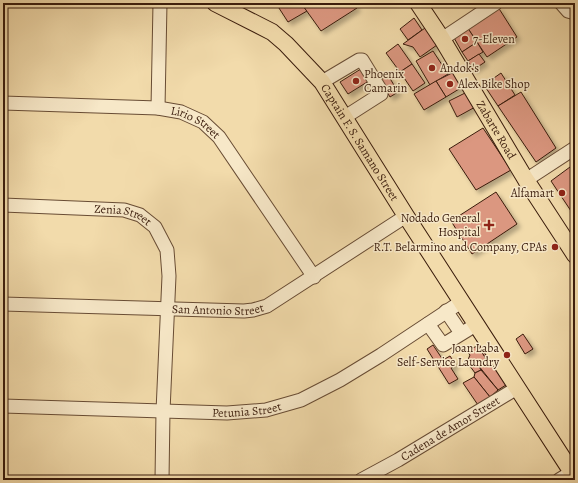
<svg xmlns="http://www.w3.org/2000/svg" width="578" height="483" font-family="Alegreya,serif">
	<defs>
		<filter id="shadow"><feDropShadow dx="3.5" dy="3.5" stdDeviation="2" flood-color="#0004"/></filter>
	</defs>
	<rect width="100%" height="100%" fill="#f2dbab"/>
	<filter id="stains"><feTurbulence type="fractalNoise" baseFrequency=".005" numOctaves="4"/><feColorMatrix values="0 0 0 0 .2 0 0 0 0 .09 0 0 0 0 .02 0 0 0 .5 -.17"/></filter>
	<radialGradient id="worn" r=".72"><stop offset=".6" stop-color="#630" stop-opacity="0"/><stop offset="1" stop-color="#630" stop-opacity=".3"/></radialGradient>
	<g fill="#db9780" stroke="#3a1c0c" filter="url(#shadow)">
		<path d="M280,3H301L307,11L288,22L277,5Z"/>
		<path d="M301,3H354L357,8L321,31Z"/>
		<path d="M498,7L517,37L487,57L467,27Z"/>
		<path d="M414,18L422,30L408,40L400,29Z"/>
		<path d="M467,27L477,42L462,52L453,36Z"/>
		<path d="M425,28L437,45L420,57L413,47L403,44Z"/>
		<path d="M477,42L483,52L468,61L462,52Z"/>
		<path d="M398,44L412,64L400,72L386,53Z"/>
		<path d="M433,51L448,74L430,85L416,61Z"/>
		<path d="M479,54L485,62L473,70L468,61Z"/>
		<path d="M412,64L425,83L413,91L400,72Z"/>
		<path d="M364,67L372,79L348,94L340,82Z"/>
		<path d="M454,72L464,86L446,97L436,81Z"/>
		<path d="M501,73L515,95L498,106L484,85Z"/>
		<path d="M388,75L398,92L390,97L380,80Z"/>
		<path d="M436,81L446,97L424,110L414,94Z"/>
		<path d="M469,91L477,106L457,117L449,101Z"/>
		<path d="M521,92L556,148L536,162L498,106Z"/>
		<path d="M483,128L511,170L476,190L449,149Z"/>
		<path d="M570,167L575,174V217L551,181Z"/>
		<path d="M496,192L517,224L472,254L451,221Z"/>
		<path d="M523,334L533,349L525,354L516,339Z"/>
		<path d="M487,339L506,385L498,390L478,365L486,359L478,346Z"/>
		<path d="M433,345L443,360L450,356L456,365L451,368L458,379L449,384L427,349Z"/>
		<path d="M478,346L486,359L478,365L481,370L475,373L467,362L470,355L466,350Z"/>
		<path d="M481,370L498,390L490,397L474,377L475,373Z"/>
		<path d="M474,377L490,397L478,405L463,383Z"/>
	</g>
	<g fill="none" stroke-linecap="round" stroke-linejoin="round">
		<defs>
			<g id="minor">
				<path d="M561,3L568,11L575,13"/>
				<path d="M442,39L496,3"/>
				<path d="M322,82L359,60H362L381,91V94L345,117"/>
				<path id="s1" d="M3,103L158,108L181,112L203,122L219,137L314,277"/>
				<path d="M158,108L160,3"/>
				<path d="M526,180L575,148"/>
				<path id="s2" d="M3,205L124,210L140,215L155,227L167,250L169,276L163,411L162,480"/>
				<path id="s3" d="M3,304L244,311L253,310L267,306L406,216"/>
				<path d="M446,311L461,333"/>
				<path d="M428,324L443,345L477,324"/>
				<path id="s4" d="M3,406L227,413L266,410L301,400L340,380L381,355L461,302"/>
				<path id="s5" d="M361,480L398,460L517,388"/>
				<path d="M559,480L572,472"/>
			</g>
			<g id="major">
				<path id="s6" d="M215,3L272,32L286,44L322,82L406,216L575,477"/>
				<path id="s7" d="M418,3L442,39L526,180L575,255"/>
			</g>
		</defs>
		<use href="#minor" stroke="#684c34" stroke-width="15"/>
		<use href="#major" stroke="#3a1c0c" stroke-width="18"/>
		<use href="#minor" stroke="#f7e8c8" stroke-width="13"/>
		<use href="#major" stroke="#f2dbab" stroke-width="16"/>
	</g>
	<g fill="#8f2418" stroke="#f7e8c8" stroke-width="1.5">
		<circle cx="465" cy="39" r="4"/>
		<circle cx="432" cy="68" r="4"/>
		<circle cx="356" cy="81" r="4"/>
		<circle cx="450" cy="84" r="4"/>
		<circle cx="562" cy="193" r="4"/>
		<path d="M487 219h4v4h4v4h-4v4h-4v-4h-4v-4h4z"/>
		<circle cx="555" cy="247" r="4"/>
		<circle cx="507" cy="355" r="4"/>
	</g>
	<g text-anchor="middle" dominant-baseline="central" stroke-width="3" stroke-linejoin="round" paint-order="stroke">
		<g font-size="12" fill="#3a1c0c" stroke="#f7e8c8" text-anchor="start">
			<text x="473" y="39">7-Eleven</text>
			<text x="440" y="68">Andok's</text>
			<text x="364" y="74">Phoenix<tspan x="364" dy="14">Camarin</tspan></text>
			<text x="458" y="84">Alex Bike Shop</text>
			<text x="554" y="193" text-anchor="end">Alfamart</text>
			<text x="480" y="218" text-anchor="end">Nodado General<tspan x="480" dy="14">Hospital</tspan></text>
			<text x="547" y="247" text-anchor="end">R.T. Belarmino and Company, CPAs</text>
			<text x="499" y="348" text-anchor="end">Joan Laba<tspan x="499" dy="14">Self-Service Laundry</tspan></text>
		</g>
		<g font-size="12" fill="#3a1c0c" stroke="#f7e8c8">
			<text stroke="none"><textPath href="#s1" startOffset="196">Lirio Street</textPath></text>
			<text stroke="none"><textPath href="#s7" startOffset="149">Zabarte Road</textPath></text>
			<text stroke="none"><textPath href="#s6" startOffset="206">Captain F. S. Samano Street</textPath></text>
			<text stroke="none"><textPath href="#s2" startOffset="121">Zenia Street</textPath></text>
			<text stroke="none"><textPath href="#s3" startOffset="215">San Antonio Street</textPath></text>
			<text stroke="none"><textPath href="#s4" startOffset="244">Petunia Street</textPath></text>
			<text stroke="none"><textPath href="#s5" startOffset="103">Cadena de Amor Street</textPath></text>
		</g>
	</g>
	<rect width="578" height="483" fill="none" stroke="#f2dbab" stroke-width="16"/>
	<rect x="4" y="4" width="570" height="475" fill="none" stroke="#3a1c0c" stroke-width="2"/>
	<rect x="8" y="8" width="562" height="467" fill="none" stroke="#3a1c0c"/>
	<rect width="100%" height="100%" filter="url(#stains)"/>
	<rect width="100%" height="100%" fill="url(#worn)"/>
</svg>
